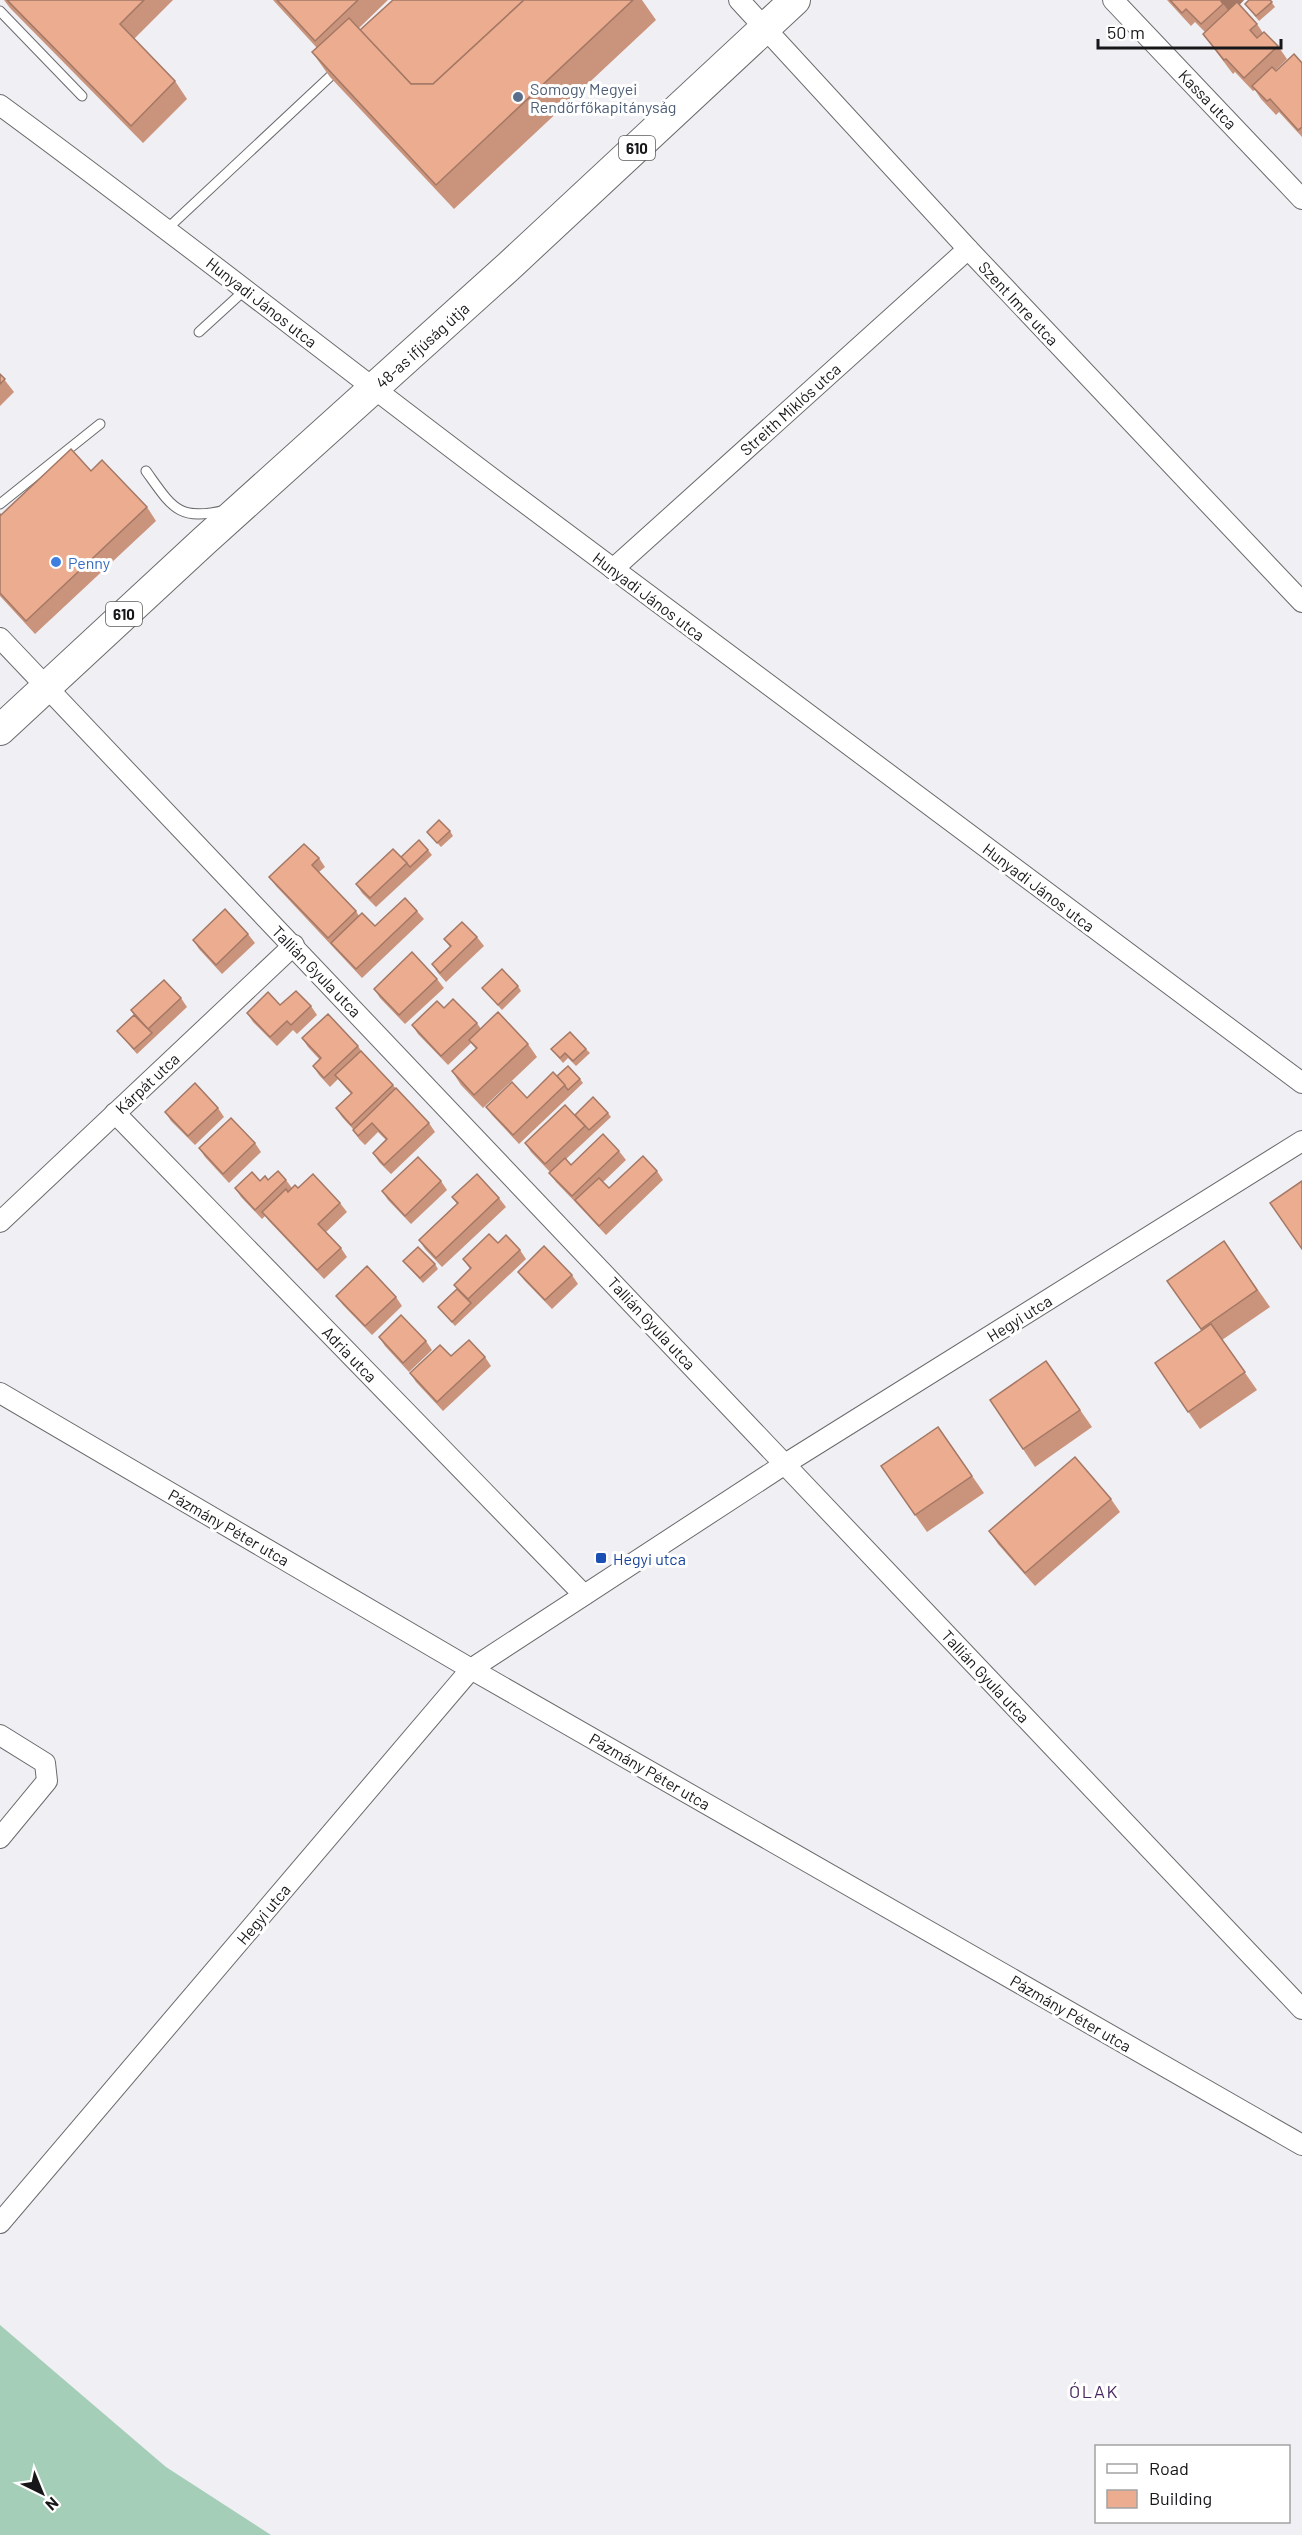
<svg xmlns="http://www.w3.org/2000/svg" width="1302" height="2535" font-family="Barlow,sans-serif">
	<rect width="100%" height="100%" fill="#f0eff3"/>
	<path fill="#a5ceb8" d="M0,2325L166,2467L271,2535H0Z"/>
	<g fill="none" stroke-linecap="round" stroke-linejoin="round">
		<defs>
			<g id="service">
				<path d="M0,11L82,96"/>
				<path d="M168,228L337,70"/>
				<path d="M199,332L246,289"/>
				<path d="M146,471C172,507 178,522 225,510"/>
				<path d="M0,504L100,424"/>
			</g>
			<g id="minor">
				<path d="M739,0L968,249L1302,602"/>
				<path d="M1113,0L1302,199"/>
				<path d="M0,105C165,226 326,353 489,476C759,680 1031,881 1302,1083"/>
				<path d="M613,569L968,249"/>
				<path d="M0,638L1302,2009"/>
				<path d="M115,1113L584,1595"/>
				<path d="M0,1222L294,945"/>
				<path d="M0,1393L471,1669L1302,2145"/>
				<path d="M0,1735L45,1763L47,1781L0,1838"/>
				<path d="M0,2223L471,1669L785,1464L1302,1141"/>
			</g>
			<path id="primary" d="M0,730L204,541L507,268L795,0"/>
		</defs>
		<use href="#service" stroke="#6b6b6e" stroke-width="11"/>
		<use href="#minor" stroke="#6b6b6e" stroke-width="22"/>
		<use href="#primary" stroke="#6b6b6e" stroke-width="32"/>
		<use href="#service" stroke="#fff" stroke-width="9"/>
		<use href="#minor" stroke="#fff" stroke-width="20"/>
		<use href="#primary" stroke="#fff" stroke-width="30"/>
	</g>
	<g fill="#ca947c">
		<path d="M4,0H173L134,39L175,81L187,99L143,143L10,8Z"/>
		<path d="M273,0H388L359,28L360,30L393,0H642L656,20L454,209L330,77L312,52L317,48Z"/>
		<path d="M1167,0H1244L1239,5L1257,24L1263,33L1278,46L1287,59L1275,71L1302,63V137L1279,112L1276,115L1261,99L1255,90L1253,91L1235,72L1233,74L1203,34L1205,32L1195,22L1191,26Z"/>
		<path d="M1270,0L1275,7L1259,21L1245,4Z"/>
		<path d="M0,374L14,392L0,406Z"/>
		<path d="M147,507L156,521L35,634L0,596V514L1,515Z"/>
		<path d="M450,831L453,836L441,847L427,832Z"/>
		<path d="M428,850L432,855L376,907L362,893L356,884L401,857Z"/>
		<path d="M319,858L325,867L319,872L356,911L359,916L375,926L417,911L424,919L362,978L276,886L269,877Z"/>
		<path d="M248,934L255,943L222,974L199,949L193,940Z"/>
		<path d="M477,937L484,946L446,982L438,973L432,964L450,947L444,939Z"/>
		<path d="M437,979L444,988L405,1024L380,998L374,989Z"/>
		<path d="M518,986L521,991L502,1010L482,988Z"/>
		<path d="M181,998L187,1007L137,1054L117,1031L134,1015L131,1010Z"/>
		<path d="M280,1005L311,1006L317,1015L297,1034L293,1030L277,1046L253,1022L247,1013Z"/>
		<path d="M444,1008L477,1023L481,1029L528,1044L537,1057L483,1108L461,1085L452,1071L476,1049L471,1043L448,1065L418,1034L412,1025Z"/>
		<path d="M302,1038L358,1046L364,1055L429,1123L435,1132L391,1174L379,1162L373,1153L386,1140L378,1132L365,1145L359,1139L353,1129L342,1117L336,1108L351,1094L338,1079L330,1087L319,1075L313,1066L320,1060L308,1047Z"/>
		<path d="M551,1049H586L590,1053L576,1066L568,1058L563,1063Z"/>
		<path d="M557,1076L580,1079L583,1083L519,1144L492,1115L486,1107L527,1098Z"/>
		<path d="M218,1108L224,1117L195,1145L171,1121L165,1112Z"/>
		<path d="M608,1113L611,1117L566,1159L571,1165L619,1151L626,1160L603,1182L609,1188L657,1171L663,1180L606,1235L578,1205L556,1182L549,1173L550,1172L531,1152L525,1143L575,1115Z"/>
		<path d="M255,1143L261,1152L229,1183L205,1157L199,1148Z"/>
		<path d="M268,1180H286L292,1188H298L340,1203L347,1212L326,1232L341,1248L347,1257L324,1279L269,1221L265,1216L262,1219L241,1197L235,1188L260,1181Z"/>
		<path d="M441,1181L447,1190L411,1224L388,1200L382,1191Z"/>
		<path d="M452,1197L499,1198L506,1207L442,1267L425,1249L419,1240L457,1204Z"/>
		<path d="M1224,1241L1270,1307L1222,1340L1257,1390L1200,1429L1155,1363L1202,1331L1167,1281Z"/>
		<path d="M498,1243L520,1250L526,1259L455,1326L438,1307L457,1289L454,1285L470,1269L463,1259Z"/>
		<path d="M403,1261L435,1264L438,1269L423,1283Z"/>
		<path d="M518,1272L572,1275L578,1284L552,1309L524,1280Z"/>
		<path d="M336,1296L396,1297L402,1306L372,1335L343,1305Z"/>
		<path d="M379,1337L426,1341L432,1350L409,1372L385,1346Z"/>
		<path d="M451,1356L485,1357L491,1366L443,1411L416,1382L410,1373Z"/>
		<path d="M1046,1361L1092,1427L1035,1467L990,1400Z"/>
		<path d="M938,1427L984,1493L927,1532L881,1466Z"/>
		<path d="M1111,1499L1120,1512L1035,1586L998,1544L989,1531Z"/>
	</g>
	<path fill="#a47865" d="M1222,0H1244L1231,14L1221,1Z"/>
	<g fill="#ebac90" stroke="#a47865" stroke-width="1.5">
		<path d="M7,0H144L120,24L175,81L131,126Z"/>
		<path d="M277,0H358L315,41Z"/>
		<path d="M393,0H524L433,84H411L360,30Z"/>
		<path d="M524,0H633L436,185L312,52L349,18L411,84H433Z"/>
		<path d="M1170,0H1222L1221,1L1223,4L1201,24L1186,9L1182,13Z"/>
		<path d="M1249,0H1270L1272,2L1256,16L1245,4Z"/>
		<path d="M1237,2L1257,24L1250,30L1257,38L1264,32L1278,46L1244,78L1226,59L1224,60L1203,34Z"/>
		<path d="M1294,54L1302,63V127L1298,130L1270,99L1267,101L1252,86L1272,67L1276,71Z"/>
		<path d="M0,374L5,379L0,384Z"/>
		<path d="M71,449L91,471L102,460L147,507L26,621L0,593V514L1,515Z"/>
		<path d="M439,820L450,831L437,843L427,832Z"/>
		<path d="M419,840L428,850L410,867L401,857Z"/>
		<path d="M304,844L319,858L312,865L356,911L328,938L269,877Z"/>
		<path d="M393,849L407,863L370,898L356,884Z"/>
		<path d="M405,898L417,911L356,969L331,943L362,913L375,926Z"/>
		<path d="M225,909L248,934L216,965L193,940Z"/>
		<path d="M462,922L477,937L440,973L432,964L451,946L444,939Z"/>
		<path d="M412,952L437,979L399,1015L374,989Z"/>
		<path d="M502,969L518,986L498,1005L482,988Z"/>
		<path d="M164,980L181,998L148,1029L131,1010Z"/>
		<path d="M296,991L311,1006L291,1025L287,1021L270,1037L247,1013L268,992L280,1005Z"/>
		<path d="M453,999L477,1023L441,1056L412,1025L437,1001L444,1008Z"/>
		<path d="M498,1012L528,1044L474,1095L452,1071L477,1048L469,1040Z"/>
		<path d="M328,1014L358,1046L324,1078L313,1066L321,1058L302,1038Z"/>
		<path d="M134,1015L152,1033L134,1049L117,1031Z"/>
		<path d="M570,1032L586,1049L573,1061L565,1053L560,1058L551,1049Z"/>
		<path d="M361,1051L393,1085L351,1125L336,1108L352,1093L335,1075Z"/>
		<path d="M568,1066L580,1079L568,1090L557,1076Z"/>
		<path d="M553,1072L565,1085L513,1135L486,1107L512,1082L527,1098Z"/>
		<path d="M195,1083L218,1108L188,1136L165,1112Z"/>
		<path d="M396,1088L429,1123L384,1165L373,1153L387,1139L372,1123L358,1136L353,1130Z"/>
		<path d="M593,1097L608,1113L589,1130L575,1115Z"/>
		<path d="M565,1105L585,1126L545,1164L525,1143Z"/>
		<path d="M231,1118L255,1143L223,1174L199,1148Z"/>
		<path d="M603,1134L619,1151L572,1196L549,1173L565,1158L571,1165Z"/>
		<path d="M643,1156L657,1171L599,1226L575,1200L599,1178L609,1188Z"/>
		<path d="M418,1157L441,1181L405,1216L382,1191Z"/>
		<path d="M278,1171L286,1180L255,1210L235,1188L252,1172L260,1181L265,1176L268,1180Z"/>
		<path d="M313,1174L340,1203L318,1224L341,1248L317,1270L262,1212L286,1189L288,1192L295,1185L298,1188Z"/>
		<path d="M477,1174L499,1198L436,1258L419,1240L458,1203L452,1197Z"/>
		<path d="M1302,1181V1249L1270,1203Z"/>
		<path d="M489,1234L498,1243L506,1235L520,1250L468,1299L454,1285L471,1268L463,1259Z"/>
		<path d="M1224,1241L1257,1290L1201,1329L1167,1281Z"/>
		<path d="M544,1246L572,1275L545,1300L518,1272Z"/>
		<path d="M418,1247L435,1264L420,1278L403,1261Z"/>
		<path d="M367,1266L396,1297L365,1326L336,1296Z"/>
		<path d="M457,1289L471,1303L452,1322L438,1307Z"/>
		<path d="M401,1315L426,1341L403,1363L379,1337Z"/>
		<path d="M1211,1324L1245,1372L1188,1412L1155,1363Z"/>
		<path d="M469,1340L485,1357L437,1402L410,1373L440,1345L451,1356Z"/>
		<path d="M1046,1361L1080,1410L1023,1449L990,1400Z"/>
		<path d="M938,1427L972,1476L915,1515L881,1466Z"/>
		<path d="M1075,1457L1111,1499L1025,1573L989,1531Z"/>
	</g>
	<circle fill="#5c6f8a" stroke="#fff" stroke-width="2" cx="518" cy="97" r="6"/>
	<circle fill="#3f7fe0" stroke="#fff" stroke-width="2" cx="56" cy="562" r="6"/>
	<rect fill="#1a4fb4" stroke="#fff" stroke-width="2" x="595" y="1552" width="12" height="12" rx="3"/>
	<g text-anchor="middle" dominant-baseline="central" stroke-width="6" stroke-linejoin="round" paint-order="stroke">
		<g fill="#fff" stroke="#5d5c5d" stroke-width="1.5">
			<rect x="619" y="136" width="36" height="24" rx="4.5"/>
			<rect x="106" y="602" width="36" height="24" rx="4.5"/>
		</g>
		<g font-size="15" font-weight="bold" fill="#171618">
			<text x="637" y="148">610</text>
			<text x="124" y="614">610</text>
		</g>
		<g font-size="16" fill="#4e5e75" stroke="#fff" text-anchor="start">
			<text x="530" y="88">Somogy Megyei<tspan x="530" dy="18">Rendőrfőkapitányság</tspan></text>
		</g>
		<g font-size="16" fill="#171618" stroke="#fff">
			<text transform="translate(1208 99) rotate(46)">Kassa utca</text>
			<text transform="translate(262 302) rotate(38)">Hunyadi János utca</text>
			<text transform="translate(1019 303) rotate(47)">Szent Imre utca</text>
			<text transform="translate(422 345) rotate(-42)">48-as ifjúság útja</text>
			<text transform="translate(790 409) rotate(-42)">Streith Miklós utca</text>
			<text transform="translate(649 596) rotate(37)">Hunyadi János utca</text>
			<text transform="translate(1039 887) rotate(37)">Hunyadi János utca</text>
			<text transform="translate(317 971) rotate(46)">Tallián Gyula utca</text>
			<text transform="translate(147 1083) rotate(-43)">Kárpát utca</text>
			<text transform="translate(1019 1318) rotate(-32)">Hegyi utca</text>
			<text transform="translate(652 1323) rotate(47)">Tallián Gyula utca</text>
			<text transform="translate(350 1354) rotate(46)">Adria utca</text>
			<text transform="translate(229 1527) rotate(30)">Pázmány Péter utca</text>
			<text transform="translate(986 1676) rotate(47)">Tallián Gyula utca</text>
			<text transform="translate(650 1771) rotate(30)">Pázmány Péter utca</text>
			<text transform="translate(263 1914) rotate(-50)">Hegyi utca</text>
			<text transform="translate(1071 2013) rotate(30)">Pázmány Péter utca</text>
		</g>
		<g font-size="16" fill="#366cbe" stroke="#fff" text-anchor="start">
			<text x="68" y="562">Penny</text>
		</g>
		<g font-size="16" fill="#164399" stroke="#fff" text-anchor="start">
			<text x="613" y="1558">Hegyi utca</text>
		</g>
		<g font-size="18" letter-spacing="1.5" fill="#48265e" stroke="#fff">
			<text x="1094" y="2391">ÓLAK</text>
		</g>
	</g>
	<rect x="1095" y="2445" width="195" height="78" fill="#ffffff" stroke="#a2a2a3" stroke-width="1.5"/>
	<rect x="1107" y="2464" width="30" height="9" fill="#ffffff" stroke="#a2a2a3" stroke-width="1.5"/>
	<text x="1149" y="2475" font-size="18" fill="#171618">Road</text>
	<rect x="1107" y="2490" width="30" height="18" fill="#ebac90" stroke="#a2a2a3" stroke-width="1.5"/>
	<text x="1149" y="2505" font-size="18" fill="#171618">Building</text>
	<g transform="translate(42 2493) rotate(137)" stroke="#ffffff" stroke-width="4.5" paint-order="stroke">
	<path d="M0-4.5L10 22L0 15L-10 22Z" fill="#171618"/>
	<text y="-9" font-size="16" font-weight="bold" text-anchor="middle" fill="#171618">N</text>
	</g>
	<path d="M1098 39v9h183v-9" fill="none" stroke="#171618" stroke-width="3"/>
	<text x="1107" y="39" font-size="18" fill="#171618" stroke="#ffffff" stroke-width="4.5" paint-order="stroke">50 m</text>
</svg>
